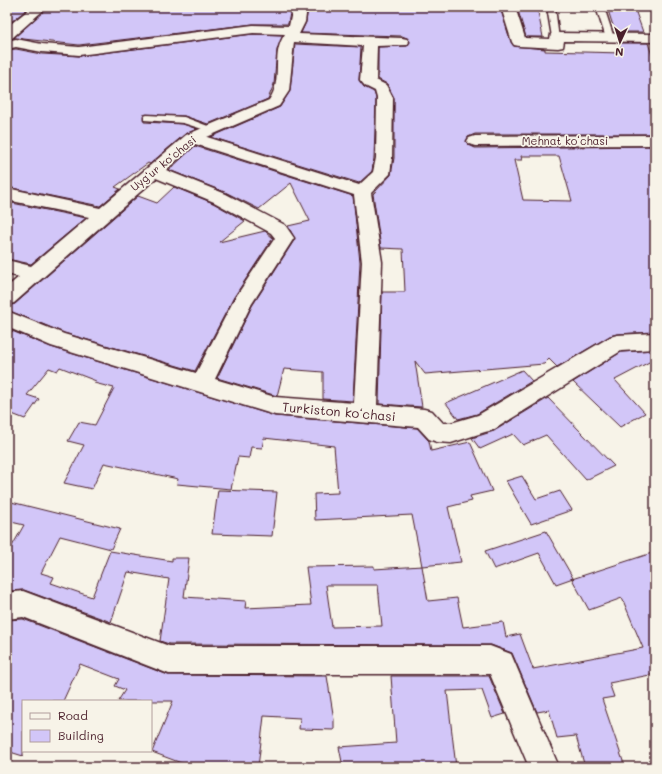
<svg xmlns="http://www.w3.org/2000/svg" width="662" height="774" font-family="Mali,sans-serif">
	<rect width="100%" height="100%" fill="#f7f3e8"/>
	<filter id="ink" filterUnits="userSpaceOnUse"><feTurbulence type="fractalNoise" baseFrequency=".025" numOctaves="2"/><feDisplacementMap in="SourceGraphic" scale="8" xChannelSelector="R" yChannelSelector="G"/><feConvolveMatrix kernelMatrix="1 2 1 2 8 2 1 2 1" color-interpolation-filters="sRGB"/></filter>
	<g filter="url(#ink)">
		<g fill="#d2c6f8" stroke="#4a1f2b" fill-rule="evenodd">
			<path d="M7,7H30L7,25Z"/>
			<path d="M48,7H291L288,24H253L79,45L14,38Z"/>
			<path d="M308,7H500L511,42L514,46L545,49V51L622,53L619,43H648L652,55H655V134H475L468,137L466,142L469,145L475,148L655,146V332L617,334L610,336L557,367L549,359L544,364L425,374L415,361L422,407L379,404L382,292H405L403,249L381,248L373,194L391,175L394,158V98L387,84L378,79V47L407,46L410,41L407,38L402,36L301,33L306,22ZM521,156H559L572,201L523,200L514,160H522Z"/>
			<path d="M517,7H537L543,37H526Z"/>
			<path d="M607,7H634L643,32H615Z"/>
			<path d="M253,34L283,35L277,50L274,84L268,99L208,124L184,116L144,115V122L183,124L197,129L185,134L150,164L148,163L115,187L120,189L100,206L7,187V50L16,49L42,54L79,56Z"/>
			<path d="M295,44L361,47L359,80L364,87L374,92L376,98L374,158L372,171L359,183L211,137L280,107L290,91Z"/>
			<path d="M195,146L353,196L360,262L353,401L323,399V372L284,369L277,396L217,378L252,306L295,239L288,226L310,221L291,183L259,209L227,193L169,170Z"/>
			<path d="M174,187L213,203L245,221L219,242L265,231L273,238L234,297L195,371L64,333L7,310L8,306L15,304L138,196L157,203Z"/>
			<path d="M7,202L86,218L31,264L7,259Z"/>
			<path d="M7,329L51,347L275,416L417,428L429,441L431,451L470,442L492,491L470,496L472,501L448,507L461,562L422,566L412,515L315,520L314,494L338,493L334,446L264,438L262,448L251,447L249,458L238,457L231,489L177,484L178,479L104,463L92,489L64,483L84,445L68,441L79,422L95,425L114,388L94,383L96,381L60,367L57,371L49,368L27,395L39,399L25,419L12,414L7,421Z"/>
			<path d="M655,350V359L615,380L645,413L620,427L573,382L621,352Z"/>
			<path d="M522,370L532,381L477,414L458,419L446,403Z"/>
			<path d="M548,398L614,466L586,480L546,435L523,445L513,434L480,449L472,438L494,431Z"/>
			<path d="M522,476L536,499L560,491L572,510L531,524L506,481Z"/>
			<path d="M218,490L277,492L272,536L212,534Z"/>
			<path d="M7,501L120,529L111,549L60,536L41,573L54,577L51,583L92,597L110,551L172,561V558H189L184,597L246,601L245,608L311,605L306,567L374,566V569L422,566L428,601L457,598L463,627L503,622L506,637L520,634L533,669L643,648L622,598L589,610L572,579L655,552V674L609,683L614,697L602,699L625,767H585L576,736L557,738L549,710L537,712L512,653L491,645L169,644L160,641L169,579L128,572L111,622L24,590L7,591V555L24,525L7,521ZM326,585H378L382,626L332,627Z"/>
			<path d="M546,531L573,578L556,584L539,553L494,569L485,551Z"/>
			<path d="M23,619L168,675L327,676L334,720V730L299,729L300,718L264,716L258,767H192L152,752L173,701H118L125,690L115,686L119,679L80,664L63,701H23V756L7,751V620Z"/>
			<path d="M391,676H489L505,714L492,718L482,690L447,691L456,767H343L339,747L396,743Z"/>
		</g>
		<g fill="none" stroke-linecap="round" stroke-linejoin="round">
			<defs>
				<g id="lane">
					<path d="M547,7H555L559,39L552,37Z"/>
					<path d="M596,7H604L614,38L613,40L606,38Z"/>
					<path d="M147,115L184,117L216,129L212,132L183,123L144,120V116Z"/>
				</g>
				<g id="street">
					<path d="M32,7H47L12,38L7,39V27Z"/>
					<path d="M293,7H307L305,22L299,34L402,38L407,39L409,42L407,45L377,46L376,80L386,85L393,98L392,158L390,174L371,193L382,262L377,405L424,409L432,411L443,423H451L478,415L610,337L617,335L655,333V349L621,351L493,430L485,432L451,443L437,442L429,439L418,427L275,415L51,346L7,327V311L64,334L196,373L235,298L275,238L271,233L214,202L156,178L14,303L7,305V287L19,277L7,274V260L31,266L89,217L7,200V188L100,208L186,135L269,100C284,80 270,55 285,34L253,33L79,55L42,52L16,47L7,49V41L16,39L42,44L79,47L253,25L289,26ZM294,42L363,46L360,80L365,86L375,91L377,98L376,158L373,172L359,185L207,137L279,106L289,91ZM195,144L354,195L362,262L354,403L275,397L215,379L251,305L294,238L285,225L226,194L166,170Z"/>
					<path d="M501,7H515L525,38L550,39L551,34L556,33L655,34V42L564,41L563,47L558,48L519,46L514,45L512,42Z"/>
					<path d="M655,135V145L475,146L469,144L467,141L469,138L475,136Z"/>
					<path d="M23,591L169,646H490L511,654L559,767H529L490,674H169L23,617L7,619V593Z"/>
				</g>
			</defs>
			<use href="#lane" stroke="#4a1f2b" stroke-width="3"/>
			<use href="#street" stroke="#4a1f2b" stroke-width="3"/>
			<use href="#lane" fill="#f7f3e8" fill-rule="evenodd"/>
			<use href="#street" fill="#f7f3e8" fill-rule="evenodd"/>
		</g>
	</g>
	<g text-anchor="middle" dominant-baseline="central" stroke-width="3.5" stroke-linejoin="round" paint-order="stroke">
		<g font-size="11" fill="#4a1f2b" stroke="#f7f3e8">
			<text x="565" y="140">Mehnat koʻchasi</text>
			<text transform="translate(163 163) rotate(-39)">Uygʻur koʻchasi</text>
		</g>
		<g font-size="13" fill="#4a1f2b" stroke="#f7f3e8">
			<text transform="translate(339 411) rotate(5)">Turkiston koʻchasi</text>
		</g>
	</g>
	<rect width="662" height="774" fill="none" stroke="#f7f3e8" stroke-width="24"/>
	<rect x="12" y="12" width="638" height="750" fill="none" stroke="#4a1f2b" stroke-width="1.5" filter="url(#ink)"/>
	<rect x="22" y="700" width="130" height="52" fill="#f7f3e8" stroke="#b29e9c"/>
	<rect x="30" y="713" width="20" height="6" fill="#f7f3e8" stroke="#b29e9c"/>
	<text x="58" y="720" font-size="12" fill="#4a1f2b">Road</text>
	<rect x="30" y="730" width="20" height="12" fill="#d2c6f8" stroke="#b29e9c"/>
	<text x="58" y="740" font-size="12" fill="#4a1f2b">Building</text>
	<g transform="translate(620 42) rotate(184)" stroke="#f7f3e8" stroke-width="3" paint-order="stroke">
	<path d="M0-3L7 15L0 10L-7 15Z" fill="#4a1f2b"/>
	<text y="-6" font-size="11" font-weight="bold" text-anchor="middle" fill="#4a1f2b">N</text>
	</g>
</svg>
